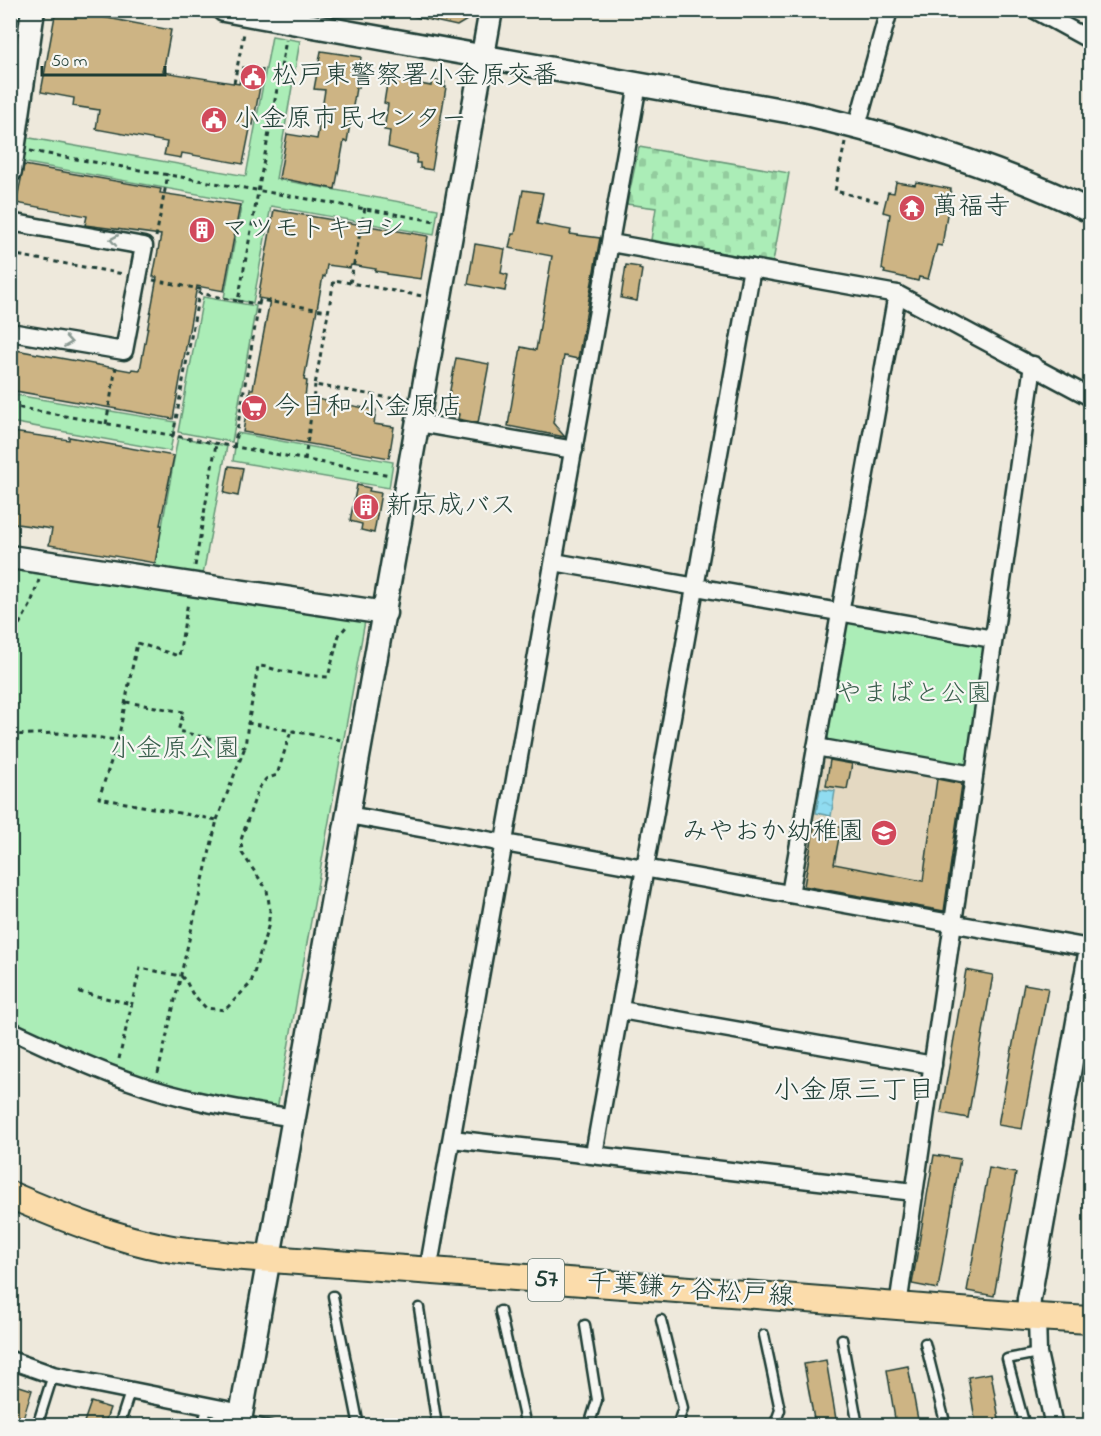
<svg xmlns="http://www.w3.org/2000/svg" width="1101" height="1436" font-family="'Indie Flower','Klee One',sans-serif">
	<defs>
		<pattern id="cemetery-stones" width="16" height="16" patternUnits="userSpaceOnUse" patternTransform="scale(1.5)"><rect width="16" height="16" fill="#abedb7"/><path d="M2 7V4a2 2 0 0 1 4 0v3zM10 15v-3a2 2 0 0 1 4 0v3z" fill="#93cc9e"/></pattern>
		<pattern id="water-ripples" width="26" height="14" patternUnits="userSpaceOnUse" patternTransform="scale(1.5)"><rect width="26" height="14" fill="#90dcf1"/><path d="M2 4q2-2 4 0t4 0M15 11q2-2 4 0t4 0" fill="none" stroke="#7cbecf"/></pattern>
	</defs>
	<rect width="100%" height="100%" fill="#eee9dc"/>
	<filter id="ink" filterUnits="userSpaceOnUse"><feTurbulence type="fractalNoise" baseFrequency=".0167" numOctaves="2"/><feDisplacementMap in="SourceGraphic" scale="12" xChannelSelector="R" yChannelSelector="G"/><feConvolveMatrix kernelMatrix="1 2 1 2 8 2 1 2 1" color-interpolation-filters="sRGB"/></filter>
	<g filter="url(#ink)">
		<path fill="#e4d9c2" d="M830,753L961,777L965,783L947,911L942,913L804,888L800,883L823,758Z"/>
		<path fill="url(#cemetery-stones)" stroke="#659576" stroke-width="1.5" d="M639,147L789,173L773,262L651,240L656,208L627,204Z"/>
		<g fill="#abedb7" stroke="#659576" stroke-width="1.5">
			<path d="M272,36L300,41L276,179L438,209L434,235L271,206L253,303L224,298L242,202L21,162L24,137L246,176Z"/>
			<path d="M203,297L256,306L232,442L178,432Z"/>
			<path d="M10,394L176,422L170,451L11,422Z"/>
			<path d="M237,433L393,462L389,488L233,461Z"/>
			<path d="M178,437L227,446L203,575L154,571Z"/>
			<path d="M11,557L367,610L276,1115L197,1100L11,1030Z"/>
			<path d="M852,621L982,644L985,649L968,764L963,766L832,743L827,737L847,625Z"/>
		</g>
		<path fill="url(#water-ripples)" stroke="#639ca5" stroke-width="1.5" d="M820,789L835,791L831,816L816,813Z"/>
		<g fill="#cdb484" stroke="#1f3d34" stroke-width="1.5">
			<path d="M56,10H65L171,30L163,72L239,84L243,67L263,70L253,125L251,124L243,164L182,153L181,158L164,155L167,142L96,129L99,110L73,106L74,98L41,92Z"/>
			<path d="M411,10H477V14L457,26L411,16Z"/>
			<path d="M321,51L361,57L360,64H363L359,88H356L347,142L344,141L335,189L279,178L287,134L317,139L325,90L314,89Z"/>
			<path d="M388,78L431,86L432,80L445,82L444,87H446L432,170L420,168V163H416L417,155L388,147L390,131L384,130L388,104L384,103Z"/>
			<path d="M24,165L161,189L160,193L240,205L224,291L197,286L173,419L10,390V349L131,371L132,369L140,370L157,277H153L161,235L85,225L87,216L16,203Z"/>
			<path d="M896,182L915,185L916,182L951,189L942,246L937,245L928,279L919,277L918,281L898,276L884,273L885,271L882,269L890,214L883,212L888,192L894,193Z"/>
			<path d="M523,190L543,193L537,224L571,230L570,234L600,238L578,359L564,356L553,423L565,437L508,426L521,347L536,350L552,256L509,248L512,234H515Z"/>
			<path d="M274,210L428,236L421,279L387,274V273L375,271L376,269L351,265L350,268L327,265L325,277L323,276L304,380L307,381L305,397L376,410L374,424L394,427L389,458L243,432L250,389H253L270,300L258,298Z"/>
			<path d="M475,244L505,249L501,273L508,275L505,291L468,284Z"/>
			<path d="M626,265L640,267L639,269L642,270L637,301L621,298Z"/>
			<path d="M456,358L489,364L478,423L458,419L459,414L446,411Z"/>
			<path d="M12,432L69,440V437L174,456L160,525H162L155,563L49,545L52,529L10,523Z"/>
			<path d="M229,466L243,468L238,496L224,493Z"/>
			<path d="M357,485L370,488L369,491L381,493L374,533L361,530L362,524L350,521Z"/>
			<path d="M830,760L852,764L847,789L826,786Z"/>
			<path d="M937,779L962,784L944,911L804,886L815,822L841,827L834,864L923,881Z"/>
			<path d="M966,970L993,975L968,1118L941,1113Z"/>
			<path d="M1024,984L1048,988L1022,1129L998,1125Z"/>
			<path d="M934,1155L960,1159L938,1289L912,1284Z"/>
			<path d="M989,1168L1016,1173L994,1296L967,1291Z"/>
			<path d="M826,1360L837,1425H815L804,1364Z"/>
			<path d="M908,1366L919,1425H896L887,1370Z"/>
			<path d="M991,1373L1000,1425H976L968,1377Z"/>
			<path d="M10,1383L32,1390L21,1425H10Z"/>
			<path d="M91,1402L110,1408L104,1425H83Z"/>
		</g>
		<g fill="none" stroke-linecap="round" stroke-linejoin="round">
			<defs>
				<g id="lane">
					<path d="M333,1296L359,1426"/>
					<path d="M419,1308L437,1426"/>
					<path d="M500,1311L526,1426"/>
					<path d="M661,1320L683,1408L677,1426"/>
					<path d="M585,1325L597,1400L589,1426"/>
					<path d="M764,1335L780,1410L774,1426"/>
					<path d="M842,1339L858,1426"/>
					<path d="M925,1343L946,1426"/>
					<path d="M241,1420L271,1426"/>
					<path d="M37,1426L53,1375"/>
					<path d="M119,1426L130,1392"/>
					<path d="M202,1426L208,1406"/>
					<path d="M1025,1426L1007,1359L1038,1353"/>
				</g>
				<g id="street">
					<path d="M1035,10L1090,40"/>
					<path d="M857,126L889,10"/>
					<path d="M10,222L144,246L124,351L10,332"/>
					<path d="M611,243L897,294L1090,397"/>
					<path d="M419,423L574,450"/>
					<path d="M554,562L993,639"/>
					<path d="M816,747L973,775"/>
					<path d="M348,815L1090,948"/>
					<path d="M790,894L897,294"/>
					<path d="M621,1010L933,1065"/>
					<path d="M10,1030C49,1048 88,1067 129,1081C180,1100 241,1110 295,1118"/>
					<path d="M452,1139L914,1192"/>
					<path d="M594,1154L752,268"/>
					<path d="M428,1271L638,84"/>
					<path d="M898,1306L1033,365"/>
					<path d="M1037,1317L1038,1353L1054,1426"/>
					<path d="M10,1360L53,1375L242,1413"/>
				</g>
				<g id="secondary">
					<path d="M224,10L798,113C899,136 997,166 1090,211"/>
					<path d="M10,171L33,10"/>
					<path d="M10,557L385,613"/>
					<path d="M1028,1317L1029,1299L1090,954"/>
					<path d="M239,1426L491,10"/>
				</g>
				<path id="primary" d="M10,1195C61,1217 113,1238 167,1248C188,1252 210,1253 231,1256L744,1294L1037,1317L1090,1320"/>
			</defs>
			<use href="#lane" stroke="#1f3d34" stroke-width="13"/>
			<use href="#street" stroke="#1f3d34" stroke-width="21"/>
			<use href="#secondary" stroke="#1f3d34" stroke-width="27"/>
			<use href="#primary" stroke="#1f3d34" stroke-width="30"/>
			<g stroke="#1f3d34" stroke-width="3" stroke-dasharray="4.5 4.5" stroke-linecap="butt">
				<path d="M70,11V10"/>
				<path d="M234,83L244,33"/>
				<path d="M845,142L835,191L880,202"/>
				<path d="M30,151L435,221"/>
				<path d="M156,237L168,174"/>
				<path d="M10,254L124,274"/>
				<path d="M153,280L200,289L199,293"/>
				<path d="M350,283L365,208"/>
				<path d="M259,304L260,300L328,311"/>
				<path d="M402,400L315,385L334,280L422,296"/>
				<path d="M10,406L390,475"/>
				<path d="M106,424L116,367"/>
				<path d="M173,436L199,293L238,301L286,40"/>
				<path d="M234,447L259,304L238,301"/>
				<path d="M305,460L315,385"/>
				<path d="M195,566L216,444"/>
				<path d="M10,640L30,606L39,580"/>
				<path d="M126,702L184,712L178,731L245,747L248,723L342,740"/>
				<path d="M248,725L258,666C267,666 274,670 282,671C298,674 312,676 328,677L339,635L346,627"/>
				<path d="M10,735L58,733L118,740"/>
				<path d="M217,820L245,747"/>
				<path d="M79,992L132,1004"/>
				<path d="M119,1059L140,968L181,976L186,981L192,993L206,1008L225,1010L251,983L268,927L270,910L267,890L242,853L241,840L258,789L266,779L277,775L291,731H295"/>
				<path d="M158,1073L217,820L99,798L118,740L137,643L179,656L188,602"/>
			</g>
			<use href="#lane" stroke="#f6f6f2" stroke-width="8"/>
			<use href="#street" stroke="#f6f6f2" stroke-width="16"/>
			<use href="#secondary" stroke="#f6f6f2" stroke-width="22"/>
			<use href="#primary" stroke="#fbdcab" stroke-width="26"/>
		</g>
		<defs><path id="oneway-chevron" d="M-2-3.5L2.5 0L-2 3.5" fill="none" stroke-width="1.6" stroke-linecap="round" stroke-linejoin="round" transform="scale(1.5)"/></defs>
		<g stroke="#8a9a93">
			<use href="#oneway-chevron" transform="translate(114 240) rotate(-170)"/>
			<use href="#oneway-chevron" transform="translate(68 342) rotate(9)"/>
		</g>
	</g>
	<defs>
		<symbol id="civic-disc" viewBox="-11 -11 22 22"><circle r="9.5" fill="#d1495b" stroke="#f6f6f2"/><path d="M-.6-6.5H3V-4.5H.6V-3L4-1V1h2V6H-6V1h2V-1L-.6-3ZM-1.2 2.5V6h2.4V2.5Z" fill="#fff"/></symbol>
		<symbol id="temple-disc" viewBox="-11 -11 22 22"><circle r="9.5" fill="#d1495b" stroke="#f6f6f2"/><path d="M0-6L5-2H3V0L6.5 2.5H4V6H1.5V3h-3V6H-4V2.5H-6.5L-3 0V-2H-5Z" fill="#fff"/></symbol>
		<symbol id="building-disc" viewBox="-11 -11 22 22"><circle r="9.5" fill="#d1495b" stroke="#f6f6f2"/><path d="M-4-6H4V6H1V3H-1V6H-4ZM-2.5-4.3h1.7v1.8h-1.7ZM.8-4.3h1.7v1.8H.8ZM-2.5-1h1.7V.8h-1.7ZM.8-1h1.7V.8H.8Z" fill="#fff"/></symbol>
		<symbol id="supermarket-disc" viewBox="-11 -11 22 22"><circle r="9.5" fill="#d1495b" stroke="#f6f6f2"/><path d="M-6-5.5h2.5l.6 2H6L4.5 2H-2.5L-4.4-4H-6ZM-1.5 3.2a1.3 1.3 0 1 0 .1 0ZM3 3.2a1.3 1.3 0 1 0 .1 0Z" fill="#fff"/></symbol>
		<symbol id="school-disc" viewBox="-11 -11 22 22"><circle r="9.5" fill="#d1495b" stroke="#f6f6f2"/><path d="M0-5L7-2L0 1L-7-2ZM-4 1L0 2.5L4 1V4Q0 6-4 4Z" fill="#fff"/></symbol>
	</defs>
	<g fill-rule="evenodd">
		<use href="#civic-disc" x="238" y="62" width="30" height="30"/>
		<use href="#civic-disc" x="199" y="105" width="30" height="30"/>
		<use href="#temple-disc" x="897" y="193" width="30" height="30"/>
		<use href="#building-disc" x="187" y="215" width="30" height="30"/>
		<use href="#supermarket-disc" x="239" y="393" width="30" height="30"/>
		<use href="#building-disc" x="351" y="492" width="30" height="30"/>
		<use href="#school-disc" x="869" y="818" width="30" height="30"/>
	</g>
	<g text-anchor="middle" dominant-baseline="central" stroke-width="4.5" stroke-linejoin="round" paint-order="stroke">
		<rect fill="#f6f6f2" stroke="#60746d" stroke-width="1.5" x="528" y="1259" width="36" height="42" rx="4.5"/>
		<g font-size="24" font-weight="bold" fill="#1f3d34">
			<text x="546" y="1280">57</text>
		</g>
		<g font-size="26" fill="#1f3d34" stroke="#f6f6f2" text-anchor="start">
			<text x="272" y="77">松戸東警察署小金原交番</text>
			<text x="234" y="120">小金原市民センター</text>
			<text x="932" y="208">萬福寺</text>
			<text x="222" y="230">マツモトキヨシ</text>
			<text x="274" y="408">今日和 小金原店</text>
			<text x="386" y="507">新京成バス</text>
			<text x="864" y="833" text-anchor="end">みやおか幼稚園</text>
		</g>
		<g font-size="26" fill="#3b604e" stroke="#f6f6f2">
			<text x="914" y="695">やまばと公園</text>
			<text x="175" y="750">小金原公園</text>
		</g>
		<g font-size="26" fill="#1f3d34" stroke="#f6f6f2">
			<text transform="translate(690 1291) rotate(4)">千葉鎌ヶ谷松戸線</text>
		</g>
		<g font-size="27" fill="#1f3d34" stroke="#f6f6f2">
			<text x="854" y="1091">小金原三丁目</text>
		</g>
	</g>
	<rect width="1101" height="1436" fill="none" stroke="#f6f6f2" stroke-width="36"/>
	<rect x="18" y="18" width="1065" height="1400" fill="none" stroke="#1f3d34" stroke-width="2" filter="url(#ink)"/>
	<path d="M42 66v9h123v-9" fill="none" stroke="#1f3d34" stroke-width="3"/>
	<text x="51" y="66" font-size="18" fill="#1f3d34" stroke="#f6f6f2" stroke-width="4.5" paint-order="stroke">50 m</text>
</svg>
